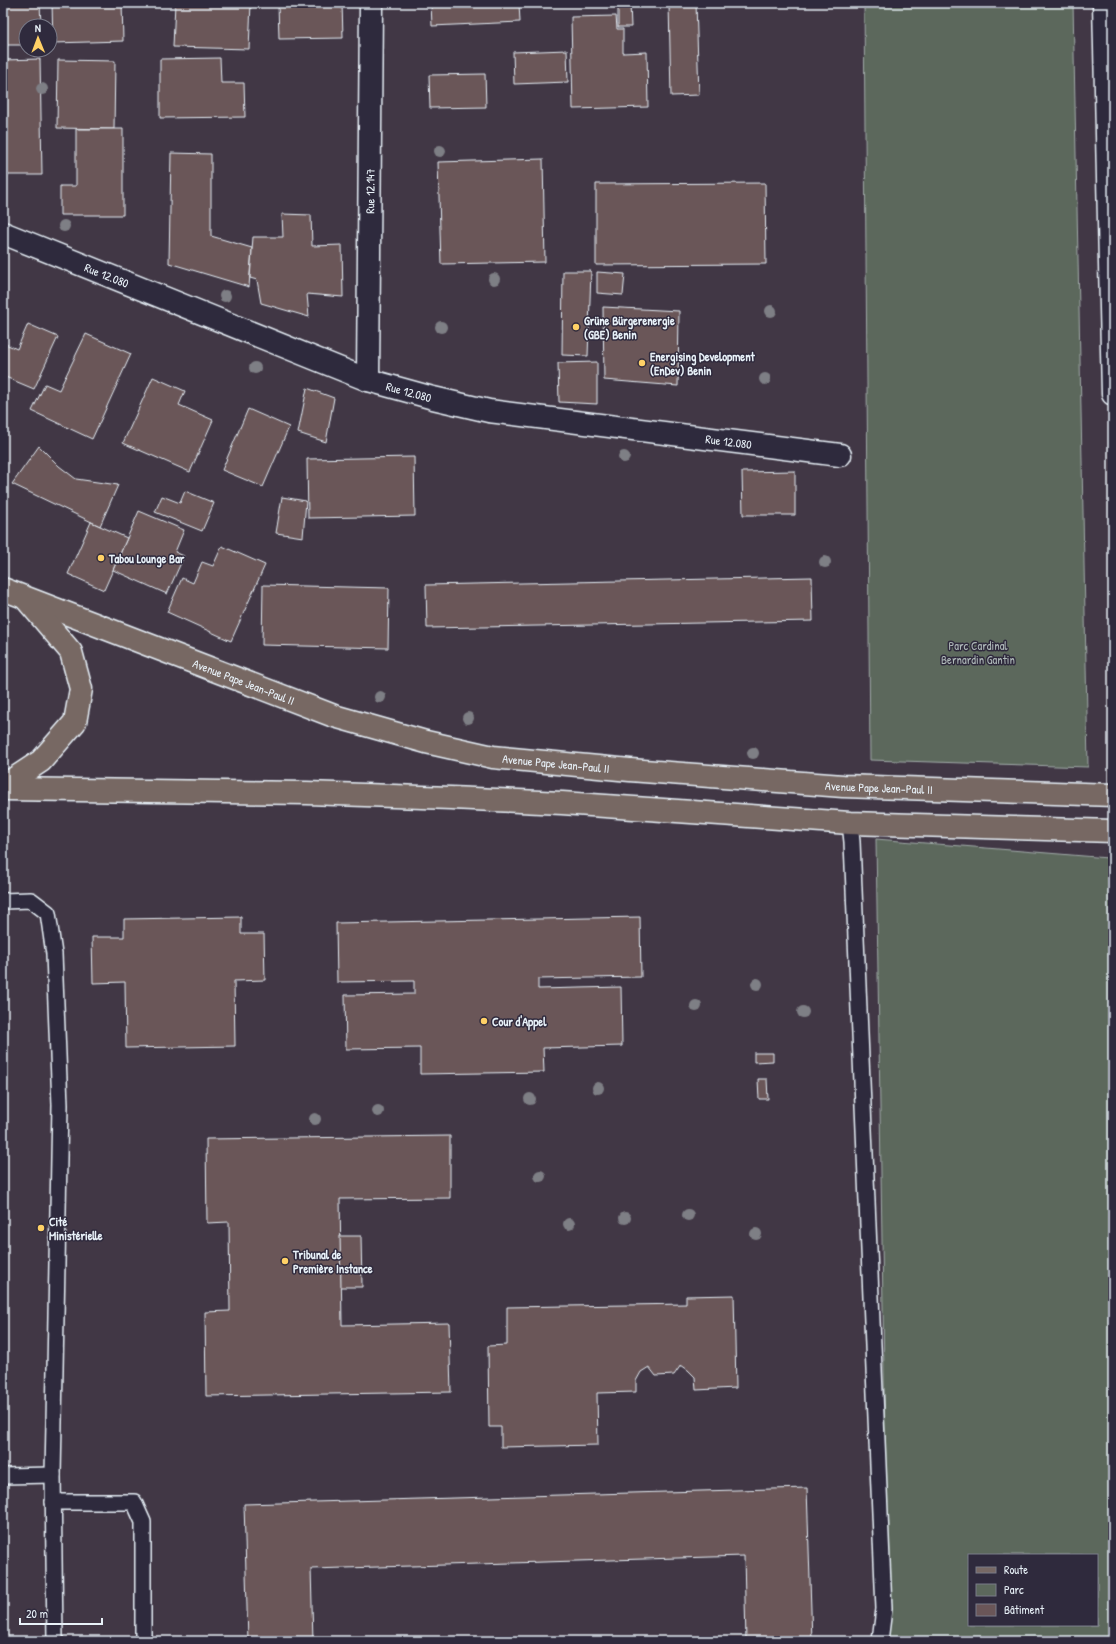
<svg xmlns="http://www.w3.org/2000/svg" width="1116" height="1644" font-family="'Patrick Hand',sans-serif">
	<rect width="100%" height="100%" fill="#413745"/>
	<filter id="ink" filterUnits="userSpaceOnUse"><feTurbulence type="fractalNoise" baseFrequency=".025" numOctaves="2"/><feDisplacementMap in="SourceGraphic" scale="8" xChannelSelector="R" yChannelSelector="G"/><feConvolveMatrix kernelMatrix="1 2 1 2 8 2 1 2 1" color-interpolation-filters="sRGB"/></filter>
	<g filter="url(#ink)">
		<g fill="#5c685c" stroke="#a2acaa" fill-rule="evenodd">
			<path d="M864,3H1073L1088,767L870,760Z"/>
			<path d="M876,839L1108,858L1113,886V1641H888ZM969,1555H1097V1625H969Z"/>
		</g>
		<g fill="#6a5658" stroke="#e8f1f8">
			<path d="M3,3H40L41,26H26V45H3Z"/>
			<path d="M52,3H122L123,41L53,43Z"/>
			<path d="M175,3H251L249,49L173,47Z"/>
			<path d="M278,3H342L343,38L279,39Z"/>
			<path d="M431,3H519L520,22L432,26Z"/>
			<path d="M618,3H630L631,27H618Z"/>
			<path d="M669,3H696L699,95L671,96Z"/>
			<path d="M616,16L617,29H623V53L647,52L648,107L573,109L571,17Z"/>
			<path d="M567,50L568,82L514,84L513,52Z"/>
			<path d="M220,58L221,83H244L245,117L160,118V59Z"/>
			<path d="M40,59L42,175H3V60Z"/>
			<path d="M58,60L115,61L114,129L57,128Z"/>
			<path d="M485,74L486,107L430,108L429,75Z"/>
			<path d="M76,129H123V215H60V186H76Z"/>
			<path d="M171,153L211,154V236L252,248L249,287L169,263Z"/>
			<path d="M543,159L545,262L441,264L438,162Z"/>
			<path d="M765,183L766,264L596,265V184Z"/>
			<path d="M282,214L311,215L312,246L342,245L343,297L307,294L309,317L261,303L257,280L250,278L253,237H283Z"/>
			<path d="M563,271H591L588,356L562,355Z"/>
			<path d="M597,272L625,274L623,295L597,293Z"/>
			<path d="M603,307L679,311L678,386L604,380Z"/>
			<path d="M28,324L58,337L34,389L3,376V343L17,349Z"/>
			<path d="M86,334L131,354L92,439L32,411L45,384L59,390Z"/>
			<path d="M597,362V404L559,402L558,363Z"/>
			<path d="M153,377L185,391L179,405L213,420L190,472L123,443Z"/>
			<path d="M307,388L334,398L326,442L298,433Z"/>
			<path d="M248,409L289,427L263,487L222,470Z"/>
			<path d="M39,446L59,466L76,479L118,485L100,526L12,484Z"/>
			<path d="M414,457L415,516L308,518L307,459Z"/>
			<path d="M795,471V515H743L742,472Z"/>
			<path d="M185,491L214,503L202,531L155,512L162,496L180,503Z"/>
			<path d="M282,497L306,501L303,537L276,533Z"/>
			<path d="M139,511L184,530L175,552L184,556L167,594L113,570Z"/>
			<path d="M91,522L127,538L104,590L68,574Z"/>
			<path d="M222,546L265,565L231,641L167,612L182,578L193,583L202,562L213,566Z"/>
			<path d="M812,577L813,621L427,628L426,585Z"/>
			<path d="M263,585L389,588L388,648L262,645Z"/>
			<path d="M241,917V934H264L265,980L234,981L235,1046L126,1048L125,982L93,983L92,937H124V919Z"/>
			<path d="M640,917L641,977L538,979V989L621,987L622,1046L543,1048L544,1072L420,1074V1048L346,1049L345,995L414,994V981L337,982L336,923Z"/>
			<path d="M754,1053H773V1061L754,1062Z"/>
			<path d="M758,1079H767L768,1099H759Z"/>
			<path d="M450,1136V1198L340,1199L342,1325L449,1323L451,1392L206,1396L205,1312L230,1311L229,1222L207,1223L206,1139Z"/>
			<path d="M340,1236H361L362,1287H341Z"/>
			<path d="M734,1295L736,1388L696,1390L695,1377L688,1370L681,1365L674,1375L656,1376L649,1367L641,1372L636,1381V1392L597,1393L598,1445L501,1447V1427H489L488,1346L507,1345V1307L686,1304V1296Z"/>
			<path d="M807,1488L812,1641H746L744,1556L311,1569L313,1641H248L244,1504Z"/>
		</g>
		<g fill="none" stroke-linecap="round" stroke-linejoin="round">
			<defs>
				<g id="service">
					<path d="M850,823L852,842L884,1609L880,1641"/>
					<path d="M3,901L31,900L48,913L54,954L60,1105L53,1475L55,1641"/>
					<path d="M3,1476L53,1475"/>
					<path d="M53,1502H134L143,1522V1641"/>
				</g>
				<g id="minor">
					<path d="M1104,3L1113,394"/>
					<path id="s1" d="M3,233L368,380L433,398L489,411L840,455"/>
					<path id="s2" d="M368,380L371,3"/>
				</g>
				<g id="primary">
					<path id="s3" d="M3,589L334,716L426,742L493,757L630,770L843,786L1113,795"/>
					<path d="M3,786L41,761L75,722L81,689L71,652L26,599"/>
					<path d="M3,789L307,793L451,798L562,803L850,823L1113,831"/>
				</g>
			</defs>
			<use href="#service" stroke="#e8f1f8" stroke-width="18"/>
			<use href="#minor" stroke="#e8f1f8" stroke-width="25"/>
			<use href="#primary" stroke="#e8f1f8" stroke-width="25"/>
			<use href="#service" stroke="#2f2a3d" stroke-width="15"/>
			<use href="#minor" stroke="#2f2a3d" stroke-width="22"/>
			<use href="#primary" stroke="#776864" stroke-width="22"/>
		</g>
		<g fill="#7e7f85">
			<circle cx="42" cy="89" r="6"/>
			<circle cx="440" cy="151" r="6"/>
			<circle cx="64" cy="226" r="6"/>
			<circle cx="494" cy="279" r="6"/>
			<circle cx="225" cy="296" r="6"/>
			<circle cx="771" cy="311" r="6"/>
			<circle cx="441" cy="327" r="6"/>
			<circle cx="255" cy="368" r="6"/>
			<circle cx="765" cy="379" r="6"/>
			<circle cx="624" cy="457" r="6"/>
			<circle cx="825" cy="562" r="6"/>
			<circle cx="380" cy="697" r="6"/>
			<circle cx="468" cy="718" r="6"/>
			<circle cx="753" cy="753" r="6"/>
			<circle cx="757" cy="984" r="6"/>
			<circle cx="696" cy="1006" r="6"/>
			<circle cx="803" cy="1012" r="6"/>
			<circle cx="598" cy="1088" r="6"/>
			<circle cx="530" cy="1099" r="6"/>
			<circle cx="378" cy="1111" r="6"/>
			<circle cx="315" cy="1119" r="6"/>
			<circle cx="540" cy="1176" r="6"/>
			<circle cx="688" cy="1215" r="6"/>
			<circle cx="625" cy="1218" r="6"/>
			<circle cx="569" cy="1224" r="6"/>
			<circle cx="756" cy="1234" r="6"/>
		</g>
	</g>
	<g fill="#ffd166" stroke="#2f2a3d" stroke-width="1.5">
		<circle cx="576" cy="327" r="4"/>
		<circle cx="642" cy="363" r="4"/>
		<circle cx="101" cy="558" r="4"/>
		<circle cx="484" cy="1021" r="4"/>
		<circle cx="41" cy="1228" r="4"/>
		<circle cx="285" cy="1261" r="4"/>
	</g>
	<g text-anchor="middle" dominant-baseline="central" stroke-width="3" stroke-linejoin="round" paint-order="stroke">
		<g font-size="12" fill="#e8f1f8" stroke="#2f2a3d">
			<text stroke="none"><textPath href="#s2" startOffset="189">Rue 12.147</textPath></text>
			<text stroke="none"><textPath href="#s1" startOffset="112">Rue 12.080</textPath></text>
			<text stroke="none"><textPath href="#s1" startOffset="436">Rue 12.080</textPath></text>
			<text stroke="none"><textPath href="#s1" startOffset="760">Rue 12.080</textPath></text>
			<text stroke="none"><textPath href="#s3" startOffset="258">Avenue Pape Jean-Paul II</textPath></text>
			<text stroke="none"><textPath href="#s3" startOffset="582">Avenue Pape Jean-Paul II</textPath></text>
			<text stroke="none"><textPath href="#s3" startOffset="906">Avenue Pape Jean-Paul II</textPath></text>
		</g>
		<g font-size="12" font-weight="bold" fill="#e8f1f8" stroke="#2f2a3d" text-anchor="start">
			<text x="584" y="320">Grüne Bürgerenergie<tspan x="584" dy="14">(GBE) Benin</tspan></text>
			<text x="650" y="356">Energising Development<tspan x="650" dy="14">(EnDev) Benin</tspan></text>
			<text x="109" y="558">Tabou Lounge Bar</text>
			<text x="492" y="1021">Cour d'Appel</text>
			<text x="49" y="1221">Cité<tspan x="49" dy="14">Ministérielle</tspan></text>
			<text x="293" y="1254">Tribunal de<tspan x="293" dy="14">Première Instance</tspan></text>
		</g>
		<g font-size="12" fill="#b0baba" stroke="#2f2a3d">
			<text x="978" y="645">Parc Cardinal<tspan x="978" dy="14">Bernardin Gantin</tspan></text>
		</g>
	</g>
	<rect width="1116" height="1644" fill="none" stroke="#2f2a3d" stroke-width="16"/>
	<rect x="8" y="8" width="1100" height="1628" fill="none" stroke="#e8f1f8" stroke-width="1.5" filter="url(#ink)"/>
	<rect x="968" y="1554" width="130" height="72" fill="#2f2a3d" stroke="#797a88"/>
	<rect x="976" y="1567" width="20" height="6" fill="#776864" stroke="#797a88"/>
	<text x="1004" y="1574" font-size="12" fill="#e8f1f8">Route</text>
	<rect x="976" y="1584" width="20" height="12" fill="#5c685c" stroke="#797a88"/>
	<text x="1004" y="1594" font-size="12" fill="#e8f1f8">Parc</text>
	<rect x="976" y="1604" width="20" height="12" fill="#6a5658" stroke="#797a88"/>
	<text x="1004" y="1614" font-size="12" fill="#e8f1f8">Bâtiment</text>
	<g transform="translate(38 38) rotate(359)"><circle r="19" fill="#2f2a3d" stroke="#797a88"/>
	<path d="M0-3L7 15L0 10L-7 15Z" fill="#ffd166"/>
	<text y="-6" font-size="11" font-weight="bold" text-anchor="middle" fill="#e8f1f8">N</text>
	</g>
	<path d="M20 1618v6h82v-6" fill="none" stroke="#e8f1f8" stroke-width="2"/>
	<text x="26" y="1618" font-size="12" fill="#e8f1f8" stroke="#2f2a3d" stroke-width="3" paint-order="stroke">20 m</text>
</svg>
